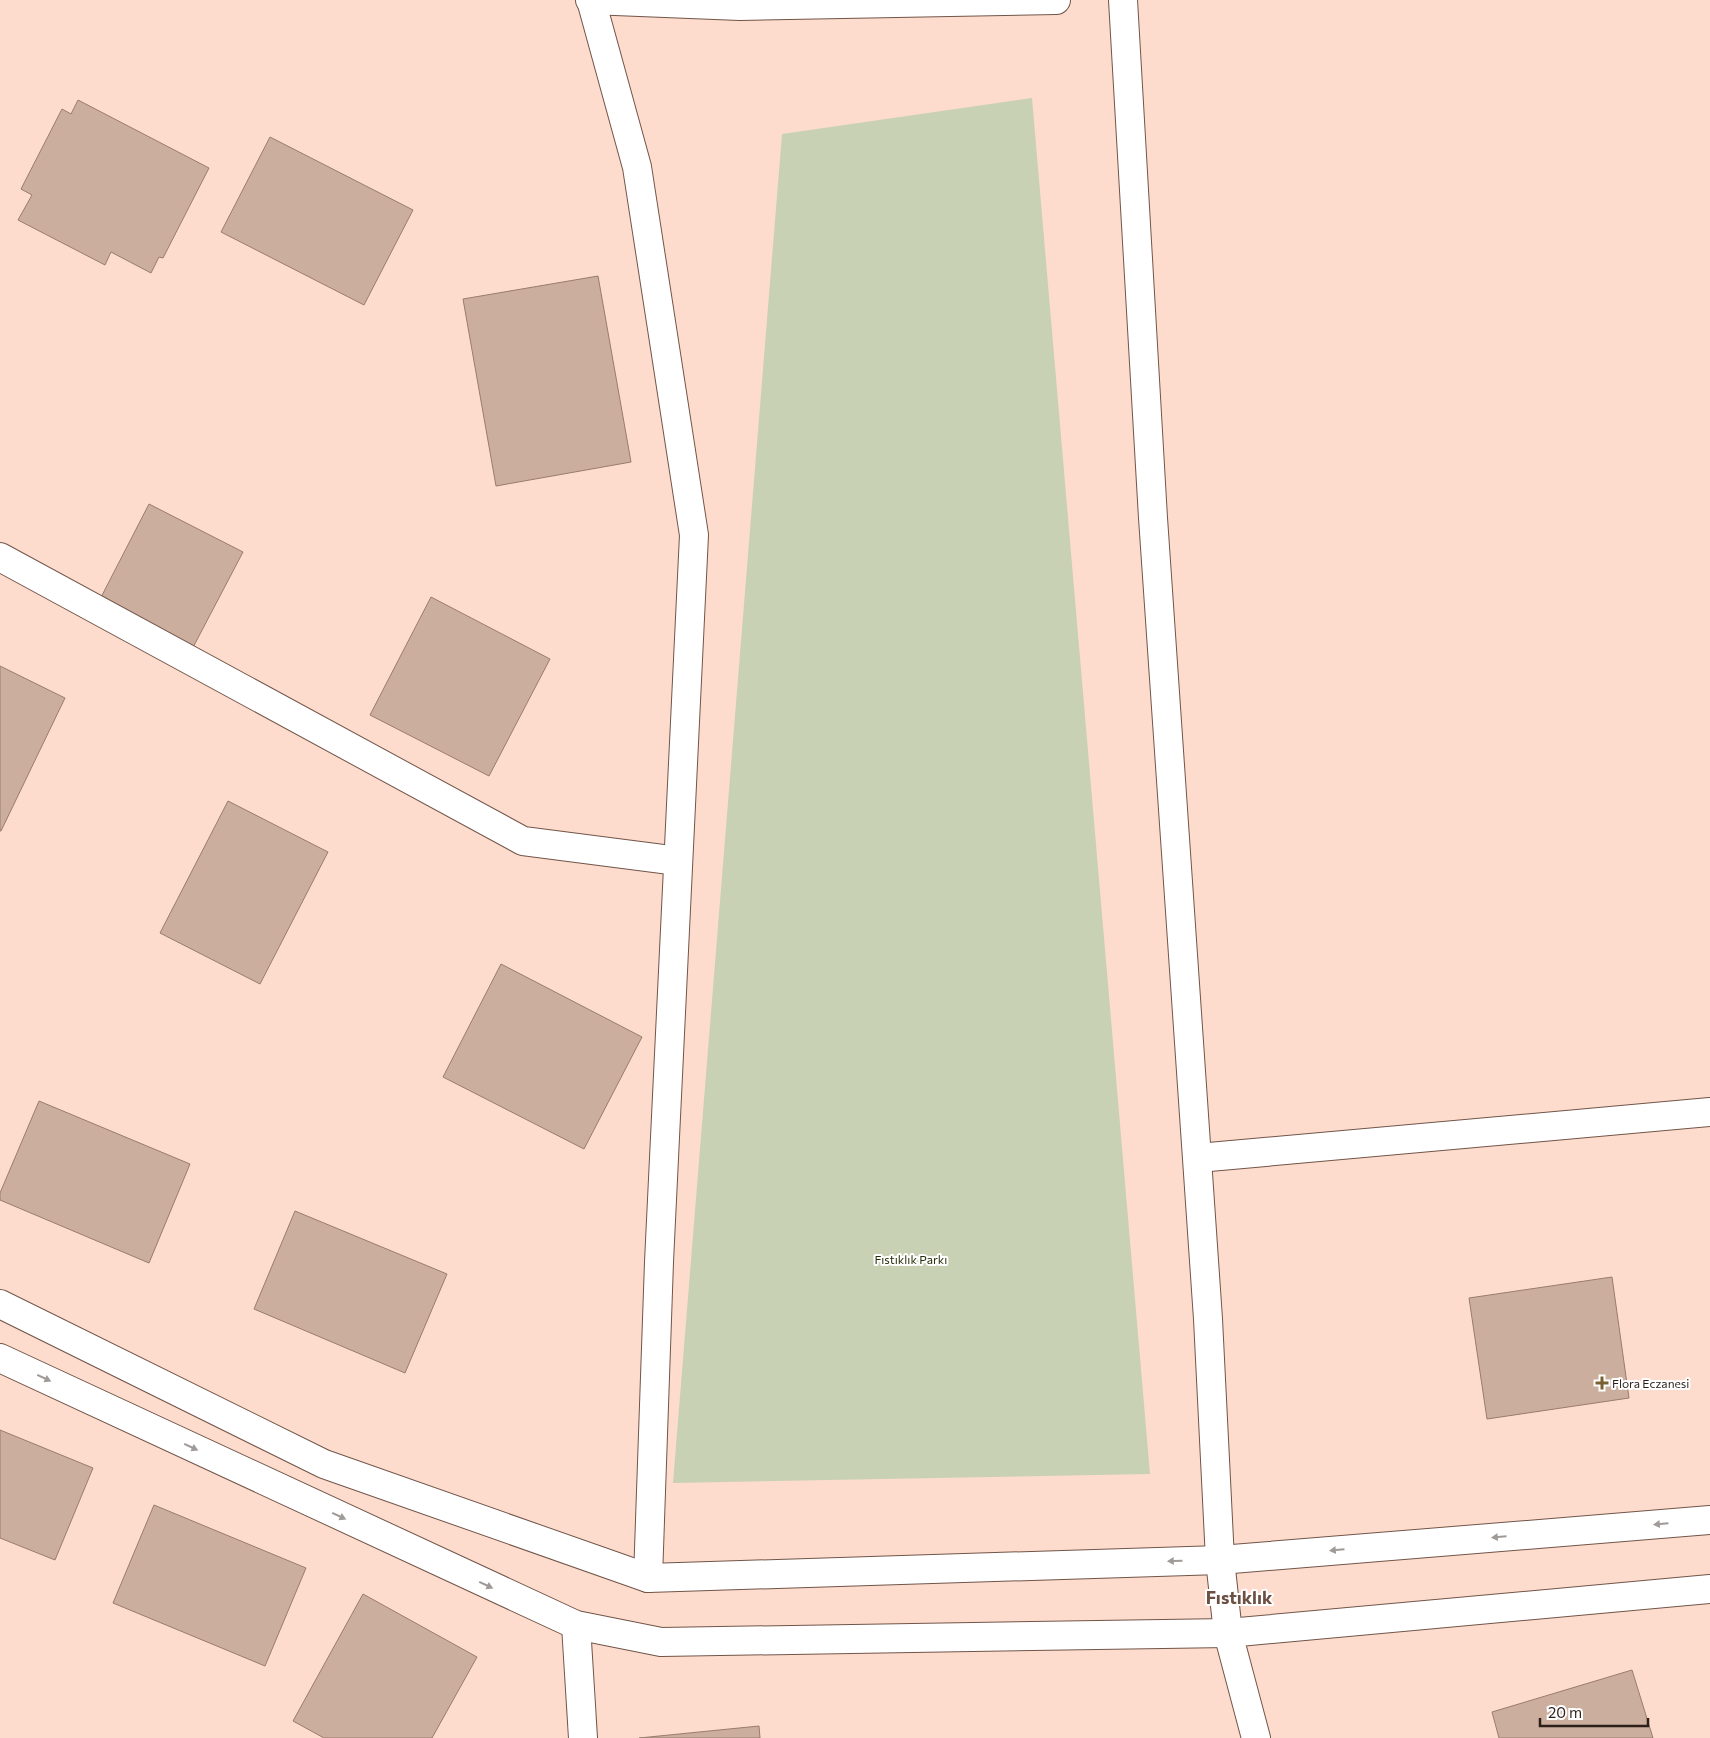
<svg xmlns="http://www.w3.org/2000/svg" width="1710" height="1738" font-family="Commissioner,sans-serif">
	<rect width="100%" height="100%" fill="#fddccd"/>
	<path fill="#c8d1b4" d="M1032,98L1150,1474L673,1483L782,134Z"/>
	<g fill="#ccae9e" stroke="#997c6d">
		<path d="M78,100L209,168L163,258L159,257L151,273L111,252L105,265L18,220L32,195L21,189L62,109L71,114Z"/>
		<path d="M270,137L413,210L364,305L221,232Z"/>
		<path d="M598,276L631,462L496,486L463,299Z"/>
		<path d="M149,504L243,552L189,655L96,607Z"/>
		<path d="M431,597L550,659L489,776L370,715Z"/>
		<path d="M0,666L65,698L1,831H0Z"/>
		<path d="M228,801L328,852L260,984L160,933Z"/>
		<path d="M501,964L642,1037L584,1149L443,1077Z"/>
		<path d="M39,1101L190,1164L149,1263L0,1200V1193Z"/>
		<path d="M295,1211L447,1274L405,1373L254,1309Z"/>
		<path d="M1612,1277L1629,1398L1487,1419L1469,1298Z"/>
		<path d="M0,1430L93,1468L55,1560L0,1538Z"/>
		<path d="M154,1505L306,1568L265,1666L113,1603Z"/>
		<path d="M363,1594L477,1657L432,1738H324L293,1721Z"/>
		<path d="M1632,1670L1653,1738H1499L1492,1712Z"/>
		<path d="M759,1726L760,1738H639Z"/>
	</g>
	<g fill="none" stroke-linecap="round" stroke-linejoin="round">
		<defs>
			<g id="minor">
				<path d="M590,0L740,6L1056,0"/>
				<path d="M591,0L637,167L694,535L659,1262L648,1578"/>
				<path d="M1123,0L1153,518L1208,1319L1220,1560L1228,1633L1256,1738"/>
				<path d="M0,557L523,841L678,861"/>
				<path d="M1198,1158L1710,1112"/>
				<path d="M0,1304L324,1464L648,1578L1220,1560L1710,1520"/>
				<path d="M0,1358L576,1625L661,1642L1228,1633L1710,1589"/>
				<path d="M576,1625L583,1738"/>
			</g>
		</defs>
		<use href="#minor" stroke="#715549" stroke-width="30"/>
		<use href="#minor" stroke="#fff" stroke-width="28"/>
	</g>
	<defs><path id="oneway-solid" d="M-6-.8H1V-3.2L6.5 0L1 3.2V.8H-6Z" transform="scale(1.25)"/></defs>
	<g fill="#a09a98">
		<use href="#oneway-solid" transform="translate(44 1378) rotate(25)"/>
		<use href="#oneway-solid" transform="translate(191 1447) rotate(25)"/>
		<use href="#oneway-solid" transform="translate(339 1516) rotate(25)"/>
		<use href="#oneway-solid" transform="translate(1661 1524) rotate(175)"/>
		<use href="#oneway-solid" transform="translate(1499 1537) rotate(175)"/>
		<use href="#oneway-solid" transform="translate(1337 1550) rotate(175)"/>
		<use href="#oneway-solid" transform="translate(1175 1561) rotate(178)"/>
		<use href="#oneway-solid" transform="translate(486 1585) rotate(25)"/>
	</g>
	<path fill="#7a6031" stroke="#fff" stroke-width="2" d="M1599.5 1375.5h5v5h5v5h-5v5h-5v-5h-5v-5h5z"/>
	<g text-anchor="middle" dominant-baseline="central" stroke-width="4" stroke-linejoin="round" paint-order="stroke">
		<g font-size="12" fill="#252d09" stroke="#fff">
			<text x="911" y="1259">Fıstıklık Parkı</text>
		</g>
		<g font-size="12" fill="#2b1f1a" stroke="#fff" text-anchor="start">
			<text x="1612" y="1383">Flora Eczanesi</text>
		</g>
		<g font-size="18" font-weight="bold" fill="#6b5043" stroke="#fff">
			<text x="1239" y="1597">Fıstıklık</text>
		</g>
	</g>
	<path d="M1540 1718v8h108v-8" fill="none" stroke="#2b1f1a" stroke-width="2.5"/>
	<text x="1548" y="1718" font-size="15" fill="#2b1f1a" stroke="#ffffff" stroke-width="4" paint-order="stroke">20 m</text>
</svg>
